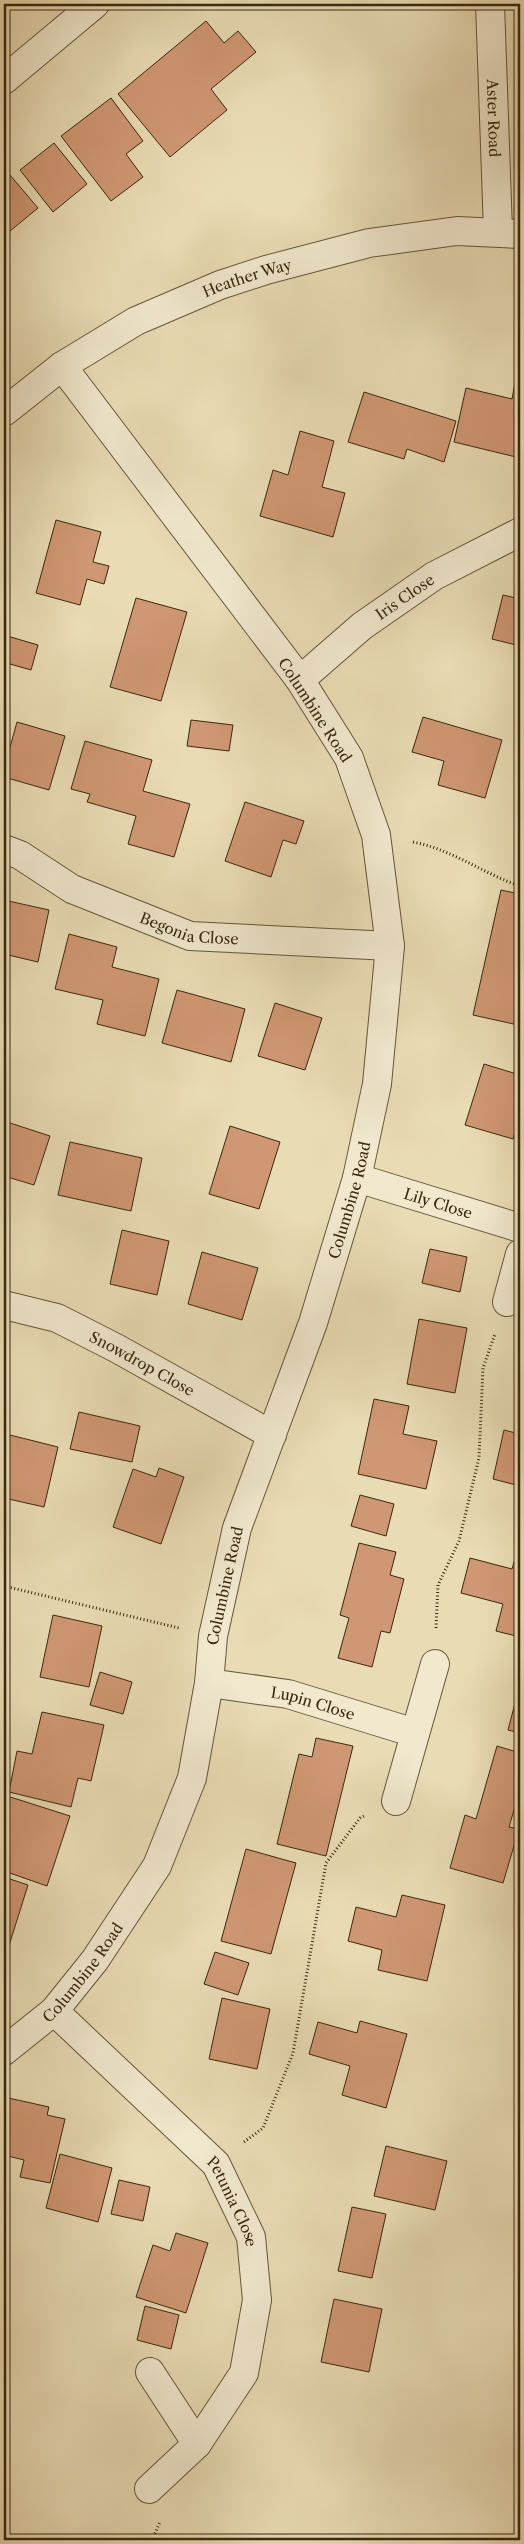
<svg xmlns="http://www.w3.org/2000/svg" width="524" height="2544" font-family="'Libre Caslon Text',serif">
	<rect width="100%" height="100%" fill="#e9dbb4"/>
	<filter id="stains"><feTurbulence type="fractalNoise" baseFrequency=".004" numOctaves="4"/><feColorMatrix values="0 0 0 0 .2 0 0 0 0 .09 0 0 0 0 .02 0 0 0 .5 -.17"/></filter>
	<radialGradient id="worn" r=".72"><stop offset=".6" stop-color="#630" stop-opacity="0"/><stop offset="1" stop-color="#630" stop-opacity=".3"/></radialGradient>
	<g fill="#cf9773" stroke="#3a280e">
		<path d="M206,21L224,43L238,31L256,52L211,89L227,110L170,157L118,94Z"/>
		<path d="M111,98L143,141L126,154L143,177L111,201L61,136Z"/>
		<path d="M54,143L87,184L53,212L20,170Z"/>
		<path d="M4,168L38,208L4,236Z"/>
		<path d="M515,383L520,384V458L454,442L466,388L512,399Z"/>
		<path d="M364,392L456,421L444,462L407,449L404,459L348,442Z"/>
		<path d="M300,431L334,441L322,487L345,493L333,537L260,516L273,470L288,475Z"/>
		<path d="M56,520L101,532L93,562L109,566L104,584L87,579L80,605L36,593Z"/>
		<path d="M503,595L520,599V646L492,639Z"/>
		<path d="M136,598L187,612L161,701L110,687Z"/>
		<path d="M4,635L38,645L31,670L10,664L4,683Z"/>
		<path d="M423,717L502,740L485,798L438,785L444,761L412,752Z"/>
		<path d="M191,720L233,725L229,751L187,746Z"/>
		<path d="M17,722L65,736L49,790L4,777V769Z"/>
		<path d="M85,741L152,760L143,791L190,804L174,857L128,844L136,816L87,802L90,794L71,789Z"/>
		<path d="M245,802L304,821L296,844L283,840L271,877L225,861Z"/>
		<path d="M501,890L520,894V1013L518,1025L473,1015Z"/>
		<path d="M4,900L49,910L38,962L4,954Z"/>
		<path d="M69,934L117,947L112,967L159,979L145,1036L97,1024L103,1000L55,989Z"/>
		<path d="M177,990L245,1009L231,1062L162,1043Z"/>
		<path d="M275,1003L322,1018L305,1070L258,1056Z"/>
		<path d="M484,1064L520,1075V1114L513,1139L465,1125Z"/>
		<path d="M4,1121L50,1136L34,1185L4,1176Z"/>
		<path d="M230,1126L280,1142L259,1209L209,1194Z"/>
		<path d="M70,1142L142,1158L131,1211L58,1195Z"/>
		<path d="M122,1230L169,1241L157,1295L110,1284Z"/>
		<path d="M430,1249L467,1257L460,1292L422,1283Z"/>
		<path d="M202,1252L258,1268L242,1320L188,1304Z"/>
		<path d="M419,1319L467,1328L455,1393L407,1384Z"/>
		<path d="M374,1399L409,1406L403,1434L437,1441L426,1489L358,1474Z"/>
		<path d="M79,1412L140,1426L132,1462L70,1449Z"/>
		<path d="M504,1430L520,1434V1486L493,1479Z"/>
		<path d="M10,1435L58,1447L44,1507L4,1498V1463Z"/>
		<path d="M159,1468L184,1477L161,1544L113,1527L133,1469L156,1477Z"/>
		<path d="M360,1495L394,1504L386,1536L351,1526Z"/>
		<path d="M520,1541V1637L496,1631L503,1604L461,1593L470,1558L512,1569Z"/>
		<path d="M359,1543L396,1552L390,1575L404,1579L390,1633L381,1631L372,1667L338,1658L349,1618L340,1615Z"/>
		<path d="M53,1615L102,1626L89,1687L40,1677Z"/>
		<path d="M100,1672L132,1682L123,1714L90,1705Z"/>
		<path d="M520,1684V1733L508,1730Z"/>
		<path d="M42,1712L104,1725L91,1781L78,1778L71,1807L9,1792L17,1751L32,1754Z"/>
		<path d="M316,1738L353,1746L326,1856L277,1844L299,1754L312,1757Z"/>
		<path d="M497,1746L520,1753V1805L516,1803L509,1827L519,1829L503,1883L450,1868L465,1815L476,1819Z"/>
		<path d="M4,1795L70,1816L47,1886L4,1871Z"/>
		<path d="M246,1849L296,1863L271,1954L221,1941Z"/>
		<path d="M4,1877L28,1885L7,1952L4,1951Z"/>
		<path d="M402,1895L445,1905L427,1981L378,1970L382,1950L348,1941L356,1907L396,1917Z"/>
		<path d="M215,1952L249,1963L238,1995L204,1984Z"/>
		<path d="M222,1998L270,2009L257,2069L209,2059Z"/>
		<path d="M360,2021L407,2034L386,2108L342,2095L350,2066L309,2054L318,2022L357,2033Z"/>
		<path d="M4,2097L49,2107L47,2115L65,2119L50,2183L20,2177L24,2160L4,2155Z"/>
		<path d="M386,2146L447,2161L435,2210L374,2196Z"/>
		<path d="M60,2154L112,2168L98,2222L46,2208Z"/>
		<path d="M119,2180L150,2187L143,2221L111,2214Z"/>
		<path d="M352,2207L386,2214L372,2278L338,2271Z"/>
		<path d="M176,2233L208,2243L186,2313L136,2297L153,2245L170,2251Z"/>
		<path d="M334,2299L382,2309L369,2372L321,2362Z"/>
		<path d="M145,2306L179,2315L171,2349L137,2340Z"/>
	</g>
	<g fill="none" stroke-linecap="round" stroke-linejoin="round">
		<defs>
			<g id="minor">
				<path id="s1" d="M490,4L498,231"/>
				<path d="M4,80L95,4"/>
				<path id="s2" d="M4,412L62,366L136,321L220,285L266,270L369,243L457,231L520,234"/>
				<path id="s3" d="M300,680L362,626L434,576L520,532"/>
				<path id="s4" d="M4,849L20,855L72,889L190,936L390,946"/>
				<path id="s5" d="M357,1178L520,1228"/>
				<path d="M507,1302L520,1254"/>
				<path id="s6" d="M4,1305L57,1318L116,1348L272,1435"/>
				<path id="s7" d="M209,1683L288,1694L415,1733"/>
				<path d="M396,1801L435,1664"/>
				<path id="s8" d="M54,2011L216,2164L251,2237L257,2300L244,2373L197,2444L149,2489"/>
				<path id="s9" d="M4,2051L54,2011L95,1960L157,1866L192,1778L209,1683L213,1636L237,1528L313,1323L357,1178L377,1084L390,946L376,835L349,758L300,680L62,366"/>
				<path d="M150,2372L197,2444"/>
			</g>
		</defs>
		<use href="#minor" stroke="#665538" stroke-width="30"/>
		<g stroke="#3a280e" stroke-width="3" stroke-dasharray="1 2.5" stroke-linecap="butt">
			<path d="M413,842C451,849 484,874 520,886"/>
			<path d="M4,1586L179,1628"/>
			<path d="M436,1628L438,1585L459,1541L479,1458L483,1368L495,1334"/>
			<path d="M244,2142L263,2128L293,2053L326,1863L360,1818L364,1816"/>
			<path d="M152,2540L160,2522"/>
		</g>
		<use href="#minor" stroke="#f1e8ce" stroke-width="28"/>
	</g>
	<g text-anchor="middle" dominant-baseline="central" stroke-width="4" stroke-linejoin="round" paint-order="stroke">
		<g font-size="15" fill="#3a280e" stroke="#f1e8ce">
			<text stroke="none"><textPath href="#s1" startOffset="114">Aster Road</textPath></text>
			<text stroke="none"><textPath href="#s2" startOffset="280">Heather Way</textPath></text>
			<text stroke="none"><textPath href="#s3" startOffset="134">Iris Close</textPath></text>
			<text transform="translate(315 710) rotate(57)">Columbine Road</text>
			<text stroke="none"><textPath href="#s4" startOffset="204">Begonia Close</textPath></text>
			<text stroke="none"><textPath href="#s9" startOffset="938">Columbine Road</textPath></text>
			<text stroke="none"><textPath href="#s5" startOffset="85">Lily Close</textPath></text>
			<text stroke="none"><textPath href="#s6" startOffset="151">Snowdrop Close</textPath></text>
			<text stroke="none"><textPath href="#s9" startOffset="532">Columbine Road</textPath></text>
			<text stroke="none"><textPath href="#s7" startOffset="106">Lupin Close</textPath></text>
			<text stroke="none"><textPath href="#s9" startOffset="112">Columbine Road</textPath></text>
			<text stroke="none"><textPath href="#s8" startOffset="264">Petunia Close</textPath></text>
		</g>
	</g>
	<rect width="524" height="2544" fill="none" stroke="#e9dbb4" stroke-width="20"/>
	<rect x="5" y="5" width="514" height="2534" fill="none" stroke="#3a280e" stroke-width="2.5"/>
	<rect x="10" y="10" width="504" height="2524" fill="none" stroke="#3a280e"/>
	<rect width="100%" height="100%" filter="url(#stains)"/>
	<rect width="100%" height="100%" fill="url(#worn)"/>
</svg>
